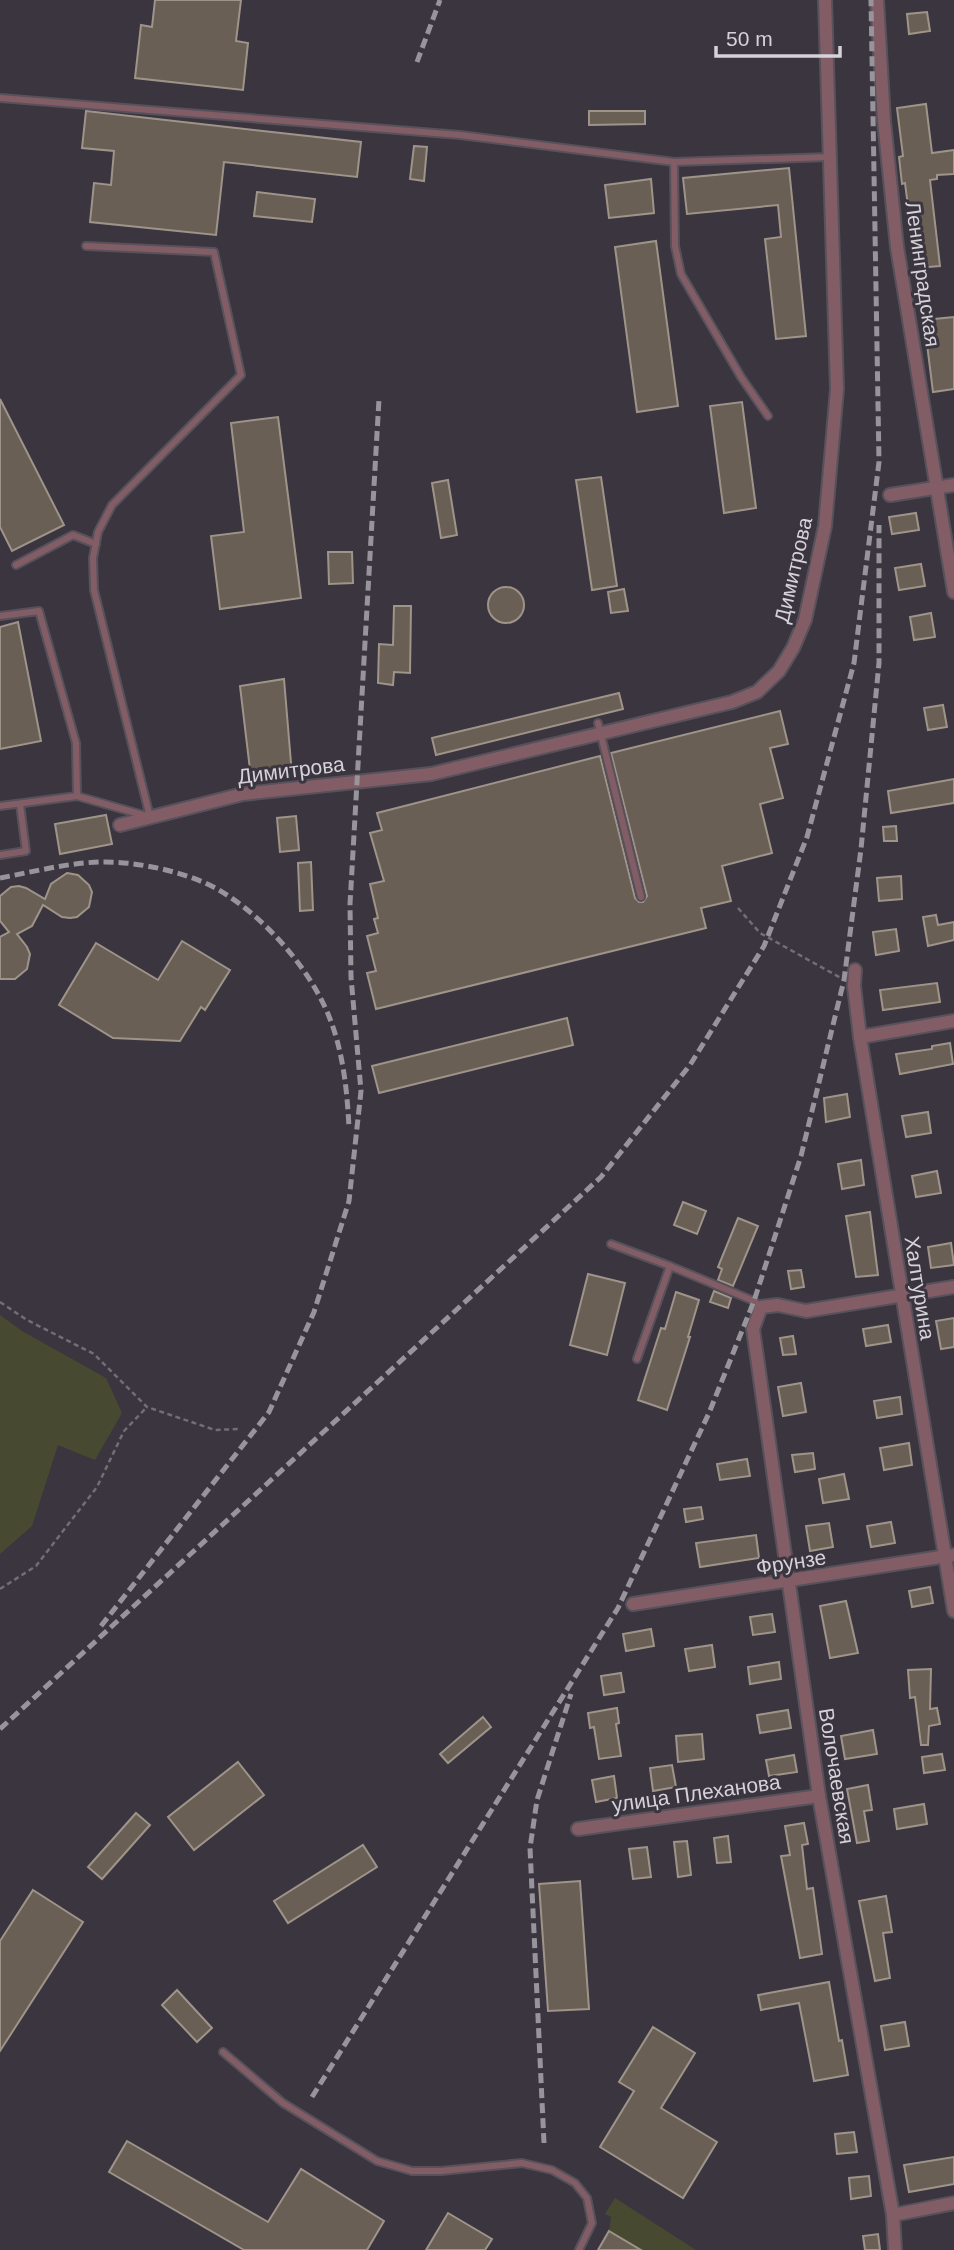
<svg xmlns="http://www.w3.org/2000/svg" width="954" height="2250" font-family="Helvetica,sans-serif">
	<rect width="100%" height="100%" fill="#3a353f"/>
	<g fill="#474a31">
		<path d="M0,1315L22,1331L106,1378L122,1413L95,1460L58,1445L32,1526L0,1554Z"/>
		<path d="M615,2198L696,2250H598L609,2231L611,2217L605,2214Z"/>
	</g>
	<g fill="#695f55" stroke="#9f9489" stroke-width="2">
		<path d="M155,0H241L236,41L248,43L243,90L135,78L141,25L152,27Z"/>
		<path d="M927,12L930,31L909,34L907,14Z"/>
		<path d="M926,104L932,153L954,150V174L937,175V179L930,180L940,266L916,268L905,183L902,184L899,157L903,156L897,108Z"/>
		<path d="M86,111L361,142L357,177L224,162L216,235L90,222L94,183L111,185L114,151L82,148Z"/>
		<path d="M589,111H645V124L589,125Z"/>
		<path d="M414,146L427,147L424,181L410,179Z"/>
		<path d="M789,168L806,336L776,339L765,239L781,237L778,205L687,214L683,178Z"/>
		<path d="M651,179L654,213L609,218L605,185Z"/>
		<path d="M257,192L315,199L312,222L254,216Z"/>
		<path d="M656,241L678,406L637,412L615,247Z"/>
		<path d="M954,317V389L933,392L924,320Z"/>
		<path d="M0,399L64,525L12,551L0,527Z"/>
		<path d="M742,402L756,508L724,513L710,406Z"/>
		<path d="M278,417L301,598L220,609L211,536L244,532L231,423Z"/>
		<path d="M601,477L617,586L592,590L576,480Z"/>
		<path d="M448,480L457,535L441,538L432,483Z"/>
		<path d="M916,513L919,530L892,534L889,517Z"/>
		<path d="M328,552H352L353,583L329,584Z"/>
		<path d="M921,564L925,586L899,590L895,568Z"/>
		<circle cx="506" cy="605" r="18"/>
		<path d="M624,589L628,611L611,613L608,592Z"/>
		<path d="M394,606H411L410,673L394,672L393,685L378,683L379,644L393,645Z"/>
		<path d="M931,613L935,637L914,640L910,617Z"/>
		<path d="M18,622L41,741L0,749V627Z"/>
		<path d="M284,679L292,775L251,778L240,686Z"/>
		<path d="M619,693L623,709L436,755L432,738Z"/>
		<path d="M943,705L947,727L928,730L924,708Z"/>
		<path d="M780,711L788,744L770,748L783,798L760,804L772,853L722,866L731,901L701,908L706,928L376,1009L367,973L376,971L367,936L378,933L374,919L378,918L370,884L384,881L370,833L382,830L377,813L600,756L635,898L639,902H643L647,896L611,753Z"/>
		<path d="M954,779V803L891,813L888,791Z"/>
		<path d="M106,815L112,844L60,854L55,824Z"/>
		<path d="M296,816L299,850L280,852L277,818Z"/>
		<path d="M896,826L897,841H884L883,827Z"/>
		<path d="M311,862L313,910L300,911L298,863Z"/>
		<path d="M67,873L78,875L89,885L92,892L89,907L77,917L70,918L62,917L43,905L32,926L17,934L27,947L30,954L27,969L15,979H0V937L9,932L0,921V896L11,887L19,886L26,888L45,899L51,884Z"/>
		<path d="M901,876L902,899L879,901L877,878Z"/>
		<path d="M936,915L938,925L954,922V940L928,946L923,917Z"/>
		<path d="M896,929L899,951L876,955L873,932Z"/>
		<path d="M182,941L230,970L205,1010L201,1007L180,1041L113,1038L59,1005L96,943L158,980Z"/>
		<path d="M937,983L940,1002L883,1010L880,990Z"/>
		<path d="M567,1018L573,1045L379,1093L372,1066Z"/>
		<path d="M950,1043L953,1064L900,1074L896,1054L932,1049V1046Z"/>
		<path d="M847,1094L850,1117L826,1122L824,1098Z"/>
		<path d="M928,1112L931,1133L906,1137L902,1116Z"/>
		<path d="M861,1160L864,1185L842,1189L838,1164Z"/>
		<path d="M937,1171L941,1193L916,1197L912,1176Z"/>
		<path d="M683,1202L706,1211L697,1234L674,1225Z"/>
		<path d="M870,1212L878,1275L856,1277L846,1216Z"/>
		<path d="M738,1218L758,1226L733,1286L718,1280L722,1269L718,1267Z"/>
		<path d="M951,1243L954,1265L931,1268L928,1247Z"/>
		<path d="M801,1270L804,1287L791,1289L788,1271Z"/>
		<path d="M588,1274L625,1283L607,1355L570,1345Z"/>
		<path d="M714,1291L731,1298L728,1308L710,1302Z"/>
		<path d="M676,1292L699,1300L688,1337H690L667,1410L638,1400L661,1328L665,1329Z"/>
		<path d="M954,1318V1347L941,1349L936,1321Z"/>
		<path d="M888,1325L891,1342L866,1346L863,1329Z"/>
		<path d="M793,1336L796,1354L783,1355L780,1338Z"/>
		<path d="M801,1383L806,1412L783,1416L778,1387Z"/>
		<path d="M900,1397L902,1414L877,1418L874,1401Z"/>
		<path d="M909,1443L912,1465L884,1470L880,1448Z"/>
		<path d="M813,1453L815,1469L795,1472L792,1455Z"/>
		<path d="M747,1459L750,1476L720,1480L717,1464Z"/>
		<path d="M844,1474L849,1499L823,1503L819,1479Z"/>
		<path d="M701,1507L703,1519L686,1522L684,1509Z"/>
		<path d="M891,1522L895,1543L871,1547L867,1526Z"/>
		<path d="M829,1523L833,1547L810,1551L806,1526Z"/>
		<path d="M756,1535L759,1558L700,1567L696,1543Z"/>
		<path d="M930,1587L933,1603L912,1607L909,1591Z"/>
		<path d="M846,1601L858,1653L830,1658L820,1606Z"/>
		<path d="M772,1614L775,1632L753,1635L750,1617Z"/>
		<path d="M651,1629L654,1646L626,1651L623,1634Z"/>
		<path d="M712,1645L715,1667L689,1671L685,1649Z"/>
		<path d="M779,1662L781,1679L750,1684L748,1667Z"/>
		<path d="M931,1669L930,1709L937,1708L940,1724L929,1726L928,1745H921L915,1697L910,1698L908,1670Z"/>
		<path d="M621,1673L624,1692L604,1695L601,1676Z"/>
		<path d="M617,1708L619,1723L616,1724L621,1756L599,1759L594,1727L590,1728L588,1713Z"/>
		<path d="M788,1710L791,1728L760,1733L757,1715Z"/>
		<path d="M483,1717L491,1727L448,1763L440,1754Z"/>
		<path d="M873,1730L877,1754L845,1759L841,1736Z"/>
		<path d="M702,1734L704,1759L678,1762L676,1736Z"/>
		<path d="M942,1754L945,1770L924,1773L922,1757Z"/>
		<path d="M794,1755L797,1772L769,1776L766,1760Z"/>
		<path d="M238,1762L264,1795L194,1850L168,1817Z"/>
		<path d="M672,1765L676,1787L653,1791L650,1768Z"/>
		<path d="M614,1776L617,1798L596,1802L592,1780Z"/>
		<path d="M868,1785L872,1810L864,1811L869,1841L857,1843L847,1789Z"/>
		<path d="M924,1804L927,1824L897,1829L894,1809Z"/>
		<path d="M136,1813L150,1825L102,1879L88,1867Z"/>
		<path d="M804,1823L808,1844L802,1845L807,1889L813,1888L822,1954L800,1958L781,1856L790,1855L785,1826Z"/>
		<path d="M728,1836L731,1862L717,1863L714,1838Z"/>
		<path d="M687,1841L691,1875L678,1877L674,1842Z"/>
		<path d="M363,1845L377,1867L288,1923L274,1901Z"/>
		<path d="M647,1847L651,1877L633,1879L629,1849Z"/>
		<path d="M580,1881L589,2009L548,2011L539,1884Z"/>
		<path d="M33,1890L83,1922L0,2051V1941Z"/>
		<path d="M886,1896L892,1932L883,1933L890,1978L875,1981L859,1901Z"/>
		<path d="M829,1982L839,2041L842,2040L848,2075L814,2081L799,2003L761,2010L758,1995Z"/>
		<path d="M177,1990L212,2028L197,2042L162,2005Z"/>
		<path d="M905,2022L909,2046L885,2050L881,2026Z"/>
		<path d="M653,2027L695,2053L661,2108L717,2142L683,2198L600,2147L634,2091L619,2082Z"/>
		<path d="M854,2132L857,2152L837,2154L835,2134Z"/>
		<path d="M127,2141L268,2222L301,2169L384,2221L367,2250H244L109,2172Z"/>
		<path d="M954,2157V2184L909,2192L904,2165Z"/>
		<path d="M869,2176L871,2196L851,2199L849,2178Z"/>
		<path d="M448,2213L492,2239L485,2250H426Z"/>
		<path d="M609,2231L641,2250H598Z"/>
		<path d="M878,2234L880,2250H865L863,2236Z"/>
	</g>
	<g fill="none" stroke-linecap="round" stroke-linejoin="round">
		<defs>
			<g id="lane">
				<path d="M0,98L460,135L674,162L830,157"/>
				<path d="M674,162L675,246L681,274L741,377L768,416"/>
				<path d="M16,565L73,535L96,544"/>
				<path d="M0,616L39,611L76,743L77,796"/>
				<path d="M598,723L641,897"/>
				<path d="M0,806L77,796L150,817L94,590L93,558L98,532L112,505L241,375L214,252L86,246"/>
				<path d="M0,855L26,851L20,804"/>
				<path d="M611,1244L670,1266L754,1301L761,1307"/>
				<path d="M637,1359L670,1266"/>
				<path d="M223,2052L283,2103L377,2161L412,2171H441L522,2163L552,2170L575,2183L587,2198L592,2223L579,2250"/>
			</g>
			<g id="street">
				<path d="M877,0L884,121L897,247L954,592"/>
				<path d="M890,495L954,485"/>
				<path d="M120,825L243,794L431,774L732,702L757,692L779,671L793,648L805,620L825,526L837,389L825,0"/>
				<path d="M855,970L854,986L860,1037L954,1611"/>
				<path d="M860,1037L954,1021"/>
				<path d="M633,1604L954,1555"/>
				<path d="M578,1829L819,1796"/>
				<path d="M893,2215L954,2203"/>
				<path d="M895,2250L893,2215L819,1796L753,1329L761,1307L778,1305L806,1311L954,1287"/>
			</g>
		</defs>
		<use href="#lane" stroke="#56515b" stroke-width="10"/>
		<use href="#street" stroke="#56515b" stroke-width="16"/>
		<g stroke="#726e77" stroke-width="2.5" stroke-dasharray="5 3.5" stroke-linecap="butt">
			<path d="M738,908L760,933L841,978"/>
			<path d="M0,1302L27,1320L94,1354L147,1407L215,1430L239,1429"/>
			<path d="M0,1589L36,1566L97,1487L124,1431L147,1407"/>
		</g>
		<use href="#lane" stroke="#825d65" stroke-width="6"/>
		<use href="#street" stroke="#825d65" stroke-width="12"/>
		<g stroke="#98949c" stroke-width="5" stroke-dasharray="10 5" stroke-linecap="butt">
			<path d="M417,62L440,0"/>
			<path d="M0,878C33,872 66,863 100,862C136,861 188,872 219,890C261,915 302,960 323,1003C342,1041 347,1086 349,1128"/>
			<path d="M101,1626L269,1412L314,1312L349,1201L361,1091L351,977L350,904L379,399"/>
			<path d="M0,1729L601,1177L690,1065L764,946L807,837L854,663L879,462L871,0"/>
			<path d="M312,2097L618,1608L709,1413L754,1301L801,1156L844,980L861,849L879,663V525"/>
			<path d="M544,2143L530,1848L537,1800L571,1694"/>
		</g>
	</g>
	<g text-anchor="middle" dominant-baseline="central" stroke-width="6" stroke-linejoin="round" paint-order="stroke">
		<g font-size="21" fill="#d5d2d9" stroke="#3a353f">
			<text transform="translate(923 274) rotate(82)">Ленинградская</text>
			<text transform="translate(793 570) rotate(-77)">Димитрова</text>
			<text transform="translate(291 770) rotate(-7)">Димитрова</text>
			<text transform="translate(920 1288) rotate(81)">Халтурина</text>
			<text transform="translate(791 1562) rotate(-9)">Фрунзе</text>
			<text transform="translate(837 1776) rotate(81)">Волочаевская</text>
			<text transform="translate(696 1793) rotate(-8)">улица Плеханова</text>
		</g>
	</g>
	<path d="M716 46v10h124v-10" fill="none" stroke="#d5d2d9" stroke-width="3.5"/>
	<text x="726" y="46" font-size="21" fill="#d5d2d9" stroke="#3a353f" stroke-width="5" paint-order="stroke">50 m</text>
</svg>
